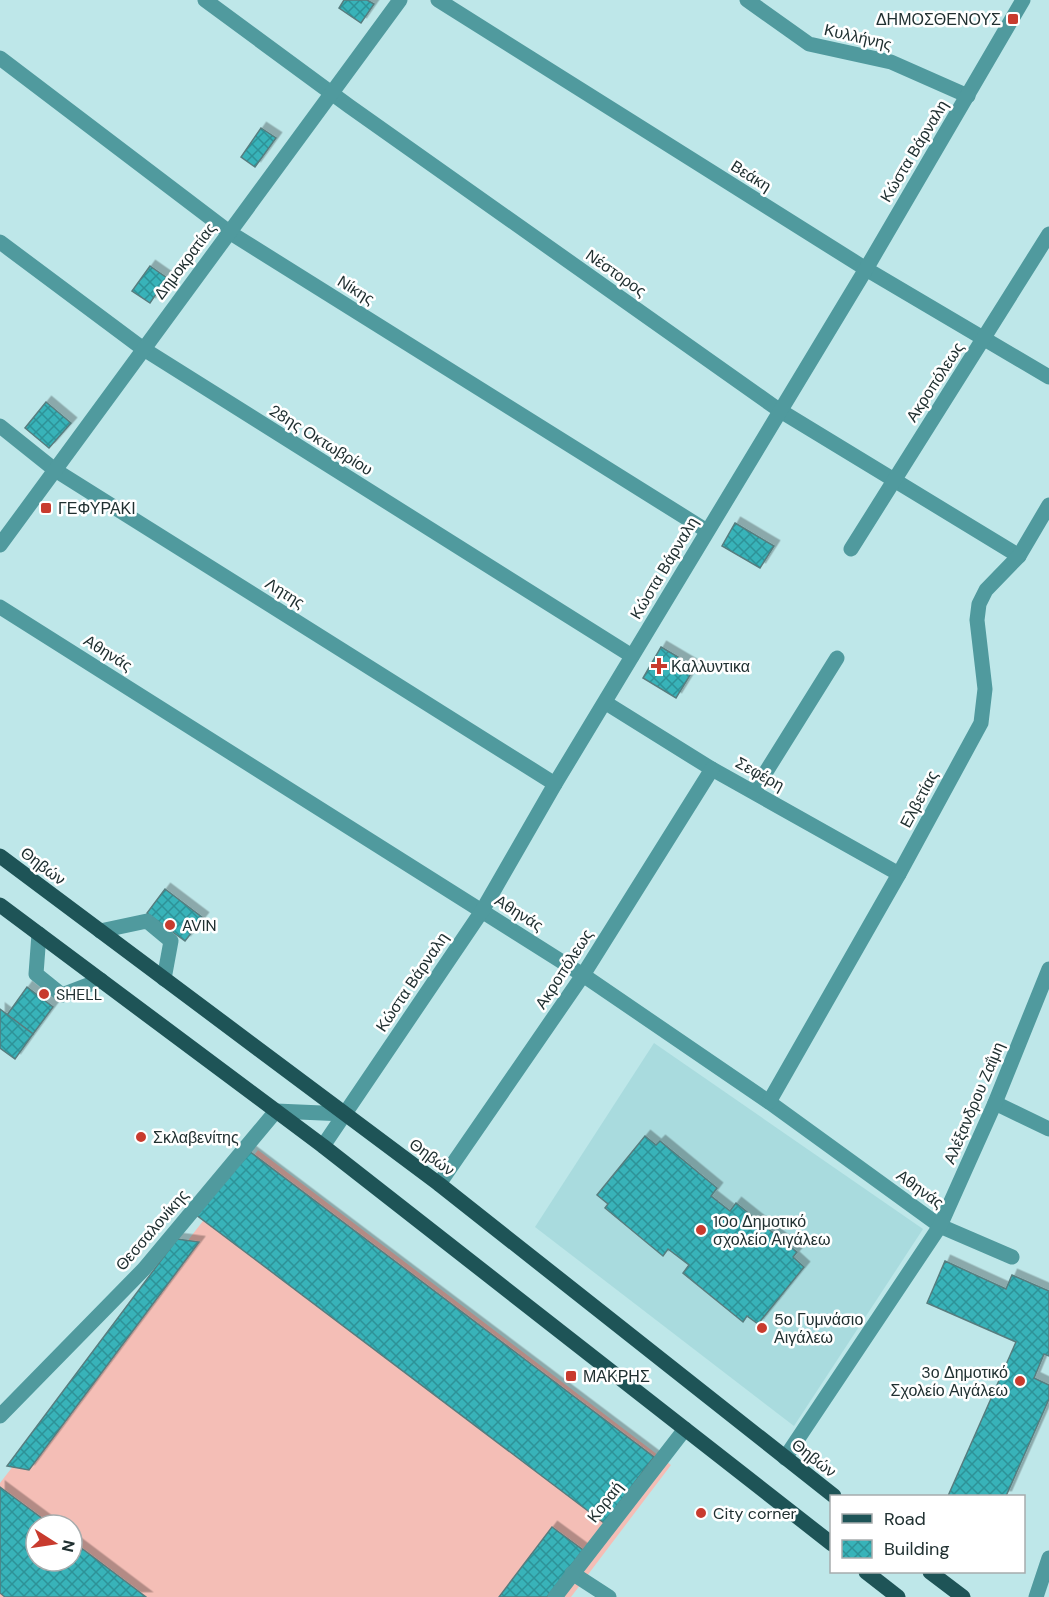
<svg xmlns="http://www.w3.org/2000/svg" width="1049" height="1597" font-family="'DM Sans',sans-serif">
	<defs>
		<pattern id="building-cross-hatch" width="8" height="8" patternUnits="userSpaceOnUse" patternTransform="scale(1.5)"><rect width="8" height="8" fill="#37b3b9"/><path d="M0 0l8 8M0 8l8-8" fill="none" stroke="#2e9297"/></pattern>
		<filter id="shadow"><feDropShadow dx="5.5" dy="-5.5" stdDeviation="0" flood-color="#0004"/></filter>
	</defs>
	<rect width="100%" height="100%" fill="#bee7e9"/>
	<path fill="#a9dbde" d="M654,1043L923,1229L794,1426L535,1227Z"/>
	<path fill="#f4beb6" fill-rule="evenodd" d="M258,1150L671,1465L571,1597H0V1483ZM36,1525H72V1561H36Z"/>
	<g fill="url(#building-cross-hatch)" stroke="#577d7f" stroke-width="1.5" filter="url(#shadow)">
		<path d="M344,0H367L374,4L361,23L339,8Z"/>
		<path d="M261,128L276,138L255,167L241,157Z"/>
		<path d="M150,266L167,278L150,303L132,291Z"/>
		<path d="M46,402L71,423L49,448L25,428Z"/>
		<path d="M735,523L774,546L760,568L722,546Z"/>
		<path d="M661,647L695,667L676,698L643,678Z"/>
		<path d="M165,889L203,918L185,941L147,913Z"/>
		<path d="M27,987L53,1007L33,1034L7,1015Z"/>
		<path d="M0,1009L33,1034L15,1059L0,1048Z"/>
		<path d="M645,1136L656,1145L660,1141L717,1188L711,1196L730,1211L736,1203L797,1252L793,1257L804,1267L758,1324L747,1316L743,1322L683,1273L689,1265L668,1249L663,1256L605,1208L608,1204L597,1195Z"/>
		<path d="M245,1148L654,1457L604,1523L195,1214Z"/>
		<path d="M177,1239L199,1242L29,1470L7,1466Z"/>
		<path d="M945,1261L1006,1289L1012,1275L1049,1291V1356L1044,1354L1034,1378L1049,1385V1399L1006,1496H948L1016,1342L927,1303Z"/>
		<path d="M0,1487L51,1525H36V1561H72V1541L146,1597H5L0,1593Z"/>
		<path d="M552,1527L583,1550L547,1597H499Z"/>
	</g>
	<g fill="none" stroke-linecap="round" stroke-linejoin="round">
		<g stroke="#509a9e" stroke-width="15">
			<path d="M205,0L349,106L779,410L1019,556"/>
			<path d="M438,0L866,269L1049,377"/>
			<path d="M747,0L809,44L891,62L968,96"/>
			<path d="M0,58L229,232L707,531"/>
			<path d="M0,242L142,348L632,656"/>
			<path d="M0,426L55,470L555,784"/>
			<path d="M0,545L400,0"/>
			<path d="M851,549L1049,234"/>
			<path d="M0,607L583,975L769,1102L940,1226L1012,1257"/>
			<path d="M606,703L712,769L899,874"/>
			<path d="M754,791L837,658"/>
			<path d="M100,931L147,921L171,941L164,979"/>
			<path d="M39,934L36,974L62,995L101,980"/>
			<path d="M769,1102L899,874L981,723L985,689L977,620L979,604L986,590L1019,556L1049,505"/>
			<path d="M995,1103L1049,1129"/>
			<path d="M323,1146L482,911L555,784L866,269L1023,0"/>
			<path d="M439,1184L583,975L712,769"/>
			<path d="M0,1416L144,1269L276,1111L345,1114"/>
			<path d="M785,1458L940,1226L995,1103L1049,969"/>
			<path d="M572,1573L609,1597"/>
			<path d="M555,1597L685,1429"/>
			<path d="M1036,1597L1049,1558"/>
		</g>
		<g stroke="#1e5457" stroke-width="15">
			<path d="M0,856L439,1184L834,1496"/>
			<path d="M0,905L323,1146L832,1544"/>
			<path d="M866,1572L898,1597"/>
			<path d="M930,1572L963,1597"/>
		</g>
	</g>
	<g fill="#c83b2e" stroke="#fff" stroke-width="2">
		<rect x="1007" y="13" width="12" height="12" rx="3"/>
		<rect x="40" y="502" width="12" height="12" rx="3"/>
		<path d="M656 657h6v6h6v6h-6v6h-6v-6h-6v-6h6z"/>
		<circle cx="170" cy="925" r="6"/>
		<circle cx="44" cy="994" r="6"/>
		<circle cx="141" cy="1137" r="6"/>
		<circle cx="701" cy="1230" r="6"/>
		<circle cx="762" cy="1328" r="6"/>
		<rect x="565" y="1370" width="12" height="12" rx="3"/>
		<circle cx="1020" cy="1381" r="6"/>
		<circle cx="701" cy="1513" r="6"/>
	</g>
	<g text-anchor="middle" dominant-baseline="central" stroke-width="5" stroke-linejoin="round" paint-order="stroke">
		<g font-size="16" fill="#203031" stroke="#fff" text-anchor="start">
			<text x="1001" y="19" text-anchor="end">ΔΗΜΟΣΘΕΝΟΥΣ</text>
			<text x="58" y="508">ΓΕΦΥΡΑΚΙ</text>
			<text x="671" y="666">Καλλυντικα</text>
			<text x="182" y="925">AVIN</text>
			<text x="56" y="994">SHELL</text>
			<text x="153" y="1137">Σκλαβενίτης</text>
			<text x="713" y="1221">10ο Δημοτικό<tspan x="713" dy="18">σχολείο Αιγάλεω</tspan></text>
			<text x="774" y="1319">5ο Γυμνάσιο<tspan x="774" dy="18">Αιγάλεω</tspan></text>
			<text x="1008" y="1372" text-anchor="end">3ο Δημοτικό<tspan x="1008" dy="18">Σχολείο Αιγάλεω</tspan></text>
			<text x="583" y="1376">ΜΑΚΡΗΣ</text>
			<text x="713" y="1513">City corner</text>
		</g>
		<g font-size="16" fill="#203031" stroke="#fff">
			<text transform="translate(858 37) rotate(13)">Κυλλήνης</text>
			<text transform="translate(914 151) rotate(-59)">Κώστα Βάρναλη</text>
			<text transform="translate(751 176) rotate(32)">Βεάκη</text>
			<text transform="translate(185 261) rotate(-53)">Δημοκρατίας</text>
			<text transform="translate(616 273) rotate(35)">Νέστορος</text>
			<text transform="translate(356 290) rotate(32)">Νίκης</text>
			<text transform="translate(935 382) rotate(-57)">Ακροπόλεως</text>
			<text transform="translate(321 440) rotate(32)">28ης Οκτωβρίου</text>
			<text transform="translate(664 568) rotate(-59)">Κώστα Βάρναλη</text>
			<text transform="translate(285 593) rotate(32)">Λητης</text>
			<text transform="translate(108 653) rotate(32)">Αθηνάς</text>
			<text transform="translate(760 774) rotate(29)">Σεφέρη</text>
			<text transform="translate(919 799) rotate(-62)">Ελβετίας</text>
			<text transform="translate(43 866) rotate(37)">Θηβών</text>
			<text transform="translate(519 913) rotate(32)">Αθηνάς</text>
			<text transform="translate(564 969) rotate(-57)">Ακροπόλεως</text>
			<text transform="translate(412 982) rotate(-56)">Κώστα Βάρναλη</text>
			<text transform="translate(974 1103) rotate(-67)">Αλέξανδρου Ζαΐμη</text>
			<text transform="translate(432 1157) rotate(36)">Θηβών</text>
			<text transform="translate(920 1189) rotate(36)">Αθηνάς</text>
			<text transform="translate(152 1230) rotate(-49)">Θεσσαλονίκης</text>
			<text transform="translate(814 1458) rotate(38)">Θηβών</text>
			<text transform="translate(605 1502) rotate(-52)">Κοραή</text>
		</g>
	</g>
	<rect x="830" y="1495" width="195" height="78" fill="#ffffff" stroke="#a6acad" stroke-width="1.5"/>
	<rect x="842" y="1514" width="30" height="9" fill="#1e5457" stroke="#a6acad" stroke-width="1.5"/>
	<text x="884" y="1525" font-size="18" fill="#203031">Road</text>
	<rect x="842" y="1540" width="30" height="18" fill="url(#building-cross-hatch)" stroke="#a6acad" stroke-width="1.5"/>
	<text x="884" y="1555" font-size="18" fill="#203031">Building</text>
	<g transform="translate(54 1543) rotate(102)"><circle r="28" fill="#ffffff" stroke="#a6acad" stroke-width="1.5"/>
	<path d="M0-4.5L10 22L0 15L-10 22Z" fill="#c83b2e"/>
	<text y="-9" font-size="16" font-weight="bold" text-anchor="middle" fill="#203031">N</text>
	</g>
</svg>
